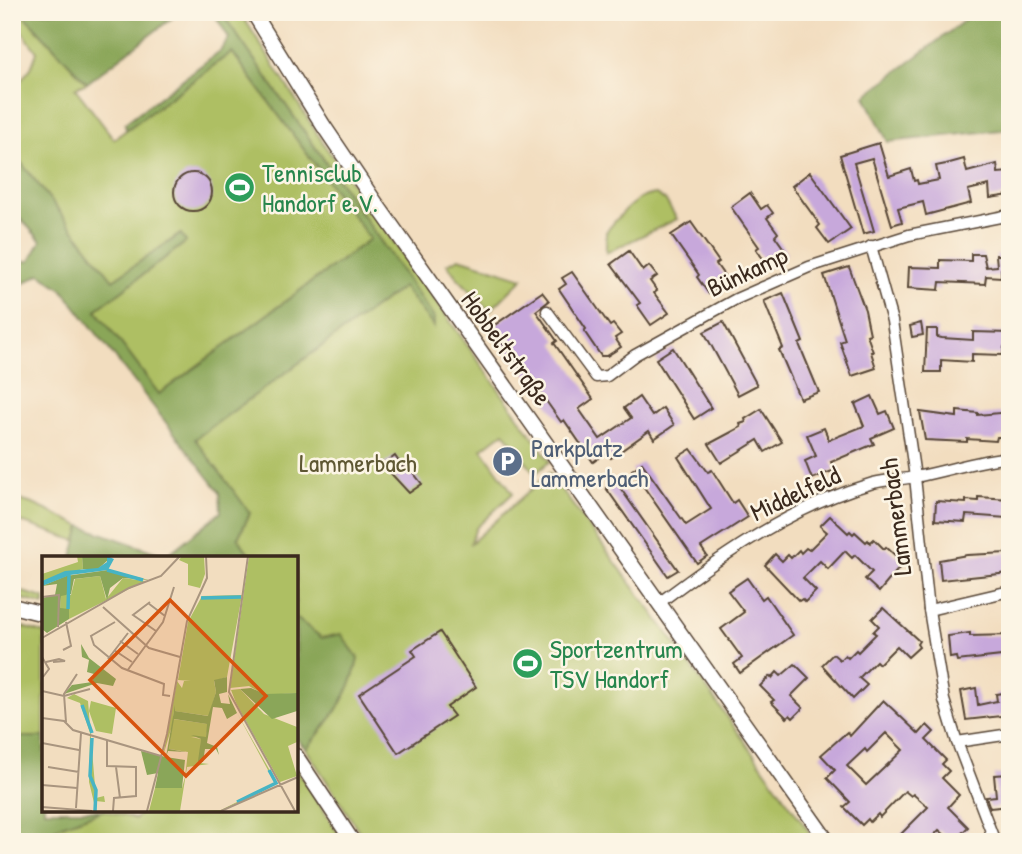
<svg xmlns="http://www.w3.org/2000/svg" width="1022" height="854" font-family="'Patrick Hand',sans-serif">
	<rect width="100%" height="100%" fill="#fcf5e5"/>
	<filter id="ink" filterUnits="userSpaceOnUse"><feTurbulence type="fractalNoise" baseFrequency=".0143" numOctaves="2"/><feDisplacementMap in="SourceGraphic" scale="14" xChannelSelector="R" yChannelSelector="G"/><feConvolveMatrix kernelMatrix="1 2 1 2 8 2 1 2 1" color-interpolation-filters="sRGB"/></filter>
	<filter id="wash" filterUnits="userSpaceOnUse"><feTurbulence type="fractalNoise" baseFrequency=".00686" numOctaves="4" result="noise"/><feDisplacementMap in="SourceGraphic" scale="28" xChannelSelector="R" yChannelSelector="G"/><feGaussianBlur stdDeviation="1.57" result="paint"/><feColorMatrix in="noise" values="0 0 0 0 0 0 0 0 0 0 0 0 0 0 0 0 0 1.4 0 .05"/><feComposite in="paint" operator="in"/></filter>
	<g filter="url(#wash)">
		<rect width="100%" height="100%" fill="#f2ddbf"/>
		<g fill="#aebf63" stroke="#747440" stroke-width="2">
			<path d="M12,12H21L87,83L75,88L114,139L232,52L370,239L159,394L96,310L186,242L180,234L113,280L12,151V91L31,68L37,52L12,18Z"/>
			<path d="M221,12H240L325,146L550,461L535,474L504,432L482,449L513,493L476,528L470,544L549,473L653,613L810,833L807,839L808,842H366L306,749C329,722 352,694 358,658L341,634L322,638L296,618V558H252L238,538L250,513L194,439L404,286L433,326L434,318Z"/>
			<path d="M656,194L666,201L677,219L606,253V232C621,215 633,196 656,194Z"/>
			<path d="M459,258L523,278L490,311L456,276L447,264Z"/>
			<path d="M12,498L33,504L81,526L77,541L12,519Z"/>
			<path d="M12,589L44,598V605L12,596Z"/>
			<path d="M12,624L44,633V737H12Z"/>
			<path d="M296,767L344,842H34L62,825L104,810L135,819L143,810H296Z"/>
		</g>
		<g fill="#8aa659" stroke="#62683c" stroke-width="2">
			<path d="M21,12H180L87,83Z"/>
			<path d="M213,12H221L434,318V327L403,287L195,439L250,513L238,538L252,558H72L81,526L166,556L221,512L220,492L62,289L40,274L12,290V267L18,262L30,261L41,241L12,209V151L113,280L181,234L186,242L96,310L159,394L370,239L232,52L126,130L125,123L220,51L229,38Z"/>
			<path d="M968,12H1009L1010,14V129L888,142L865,96L965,20Z"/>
			<path d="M296,618L322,638L341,634L358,658C352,694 329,722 306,749L296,738Z"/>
			<path d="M12,737H44V810H104L62,825L34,842H12Z"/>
		</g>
		<g id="blocks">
			<g fill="#c7a8db" fill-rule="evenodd">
				<path d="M879,143L889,176L911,169L914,181L917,180L918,184L939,180L936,166L946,164L964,159L967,172L997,164L998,173L1010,172V195L990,198L989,185L968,190L971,203L926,215L923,202L898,208L902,222L892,225L872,158L854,163L874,231L863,234L840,155Z"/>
				<path d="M810,172L851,229L829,244L817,228L820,225L792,186Z"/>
				<circle cx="193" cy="192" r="19"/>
				<path d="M750,193L761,209L767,205L773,213L767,218L778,233L775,236L787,253L769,267L756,249L759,247L731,207Z"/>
				<path d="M691,222L719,262L716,264L728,281L709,294L697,277L699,275L671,235Z"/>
				<path d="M629,251L643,271L649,266L657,276L650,281L657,291L654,293L669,313L651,325L637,305L640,303L611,264Z"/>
				<path d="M971,254H983L986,267L997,266L996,255H1010V269H1001V277L986,276L985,284L940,282L939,290L908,288L909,267L940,268V260L971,261Z"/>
				<path d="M849,267L865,310L870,334L867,335L873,352H871L876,368L852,376L840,342L845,340L824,275Z"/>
				<path d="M572,272L610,326L613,324L621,334L615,338L621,347L607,356H601L584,331L586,329L559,289L566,284L562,278Z"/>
				<path d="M542,292L549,301L536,311L557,341L554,343L593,399L579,409L600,439L631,418L624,408L639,397L652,416L663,408L674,425L654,439L649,431L611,458L607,452L593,462L564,420L561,422L522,367L520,368L498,337L496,339L489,329Z"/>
				<path d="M783,293L803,342L799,344L819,392L800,399L779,350L783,348L764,301Z"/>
				<path d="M723,322L757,385L738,395L704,332Z"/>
				<path d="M921,323L923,335L912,337L910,326Z"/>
				<path d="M927,329H937V337L942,338L973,340V332L1010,333V348L1004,347L1003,355L972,354V362L941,360V372H925Z"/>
				<path d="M673,348L711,408L694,419L656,359Z"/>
				<path d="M872,396L880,414L887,411L894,428L871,438L874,444L831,462L835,470L812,479L805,461L816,456L807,435L824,428L829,440L864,426L855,404Z"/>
				<path d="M761,409L782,442L765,452L758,440L721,463L709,444L741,427L740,424L746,422L745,419Z"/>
				<path d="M957,411L978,413V415L1010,412V437H997L996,441L967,439V442L925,440L920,412L957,417Z"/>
				<path d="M691,449L708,472L712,470L733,503L737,500L748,517L701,547L707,556L697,563L632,470L642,463L686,525L711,509L678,457Z"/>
				<path d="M395,456L404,469L408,466L422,484L409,493L383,465Z"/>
				<path d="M616,482L678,570L668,576L606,488Z"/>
				<path d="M978,497L1010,499L1007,518L966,515L965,522L935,520L936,501L966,503V500L978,501Z"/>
				<path d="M830,516L848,533L850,531L853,534L855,532L866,542L868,540L870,543L874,539L884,549L886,547L896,556L899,553L906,560L879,592L865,579L872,572L855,555L852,558L845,551L828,569L820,561L803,578L816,591L805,602L802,599L799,601L765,565L775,554L782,561L788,555L791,558L799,550L801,553L806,548L809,550L827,532L820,526Z"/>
				<path d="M1007,553L1008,559H1010L1009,573L941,580L939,560L967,555Z"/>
				<path d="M747,578L762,599L766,596L793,635L740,673L734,664L742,658L721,629L744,612L728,591Z"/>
				<path d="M883,608L919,641L917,644L919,647L908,657L897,646L879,664L876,661L859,678L867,685L853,699L822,665L833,654L840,660L845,655L848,658L856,650L858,652L876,634L873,632L879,626L872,619Z"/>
				<path d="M440,632L476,687L447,707L454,716L398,753L359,694L416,656L412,650Z"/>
				<path d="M970,633V636L1010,635V655L957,661L956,657L950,658L948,636Z"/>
				<path d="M795,664L809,678L791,696L803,708L793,718L790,715L787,718L771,702L774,700L760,686L770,676L772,678L777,672L781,676Z"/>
				<path d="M976,688L978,705L997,701L996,694L1010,692V715L966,720L961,691Z"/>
				<path d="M883,700L919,734L927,725L934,732L926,740L946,760L942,764L949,771L942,778L959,795L948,807L968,827L953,842L939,830L928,842H893L928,807L913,794L911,796L905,791L880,817L878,814L870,822L868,819L862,825L844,807L850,802L827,778L835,770L821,755L847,732L850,736ZM886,733L903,750L866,785L847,766L865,749L867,752Z"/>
				<path d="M1010,774V806L990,808L986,797L996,796L994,775Z"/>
			</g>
		</g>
	</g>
	<g filter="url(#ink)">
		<use href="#blocks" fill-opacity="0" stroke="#564536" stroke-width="2"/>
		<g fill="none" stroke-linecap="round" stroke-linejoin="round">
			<defs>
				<g id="street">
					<path d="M871,246L892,321L915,477L929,610L944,700L957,742L995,842"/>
					<path d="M547,311L596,377L607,376L635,355L736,299L809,267L909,235L1010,215"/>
					<path d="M659,603C725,553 793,506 873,483C887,479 901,480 915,477C947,471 978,460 1010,457"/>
					<path d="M929,610L1010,591"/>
					<path d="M957,742L1010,734"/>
				</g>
				<g id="secondary">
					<path d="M253,12L323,125L375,202L828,842"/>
					<path d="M12,606L44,614"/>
					<path d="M296,756L353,842"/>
				</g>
			</defs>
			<use href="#street" stroke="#564536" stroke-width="13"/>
			<use href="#secondary" stroke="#564536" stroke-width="17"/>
			<use href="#street" stroke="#fff" stroke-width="10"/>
			<use href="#secondary" stroke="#fff" stroke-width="14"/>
		</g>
	</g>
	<defs>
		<symbol id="stadium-disc" viewBox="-11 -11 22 22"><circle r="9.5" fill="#2e9e5b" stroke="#fcf5e5"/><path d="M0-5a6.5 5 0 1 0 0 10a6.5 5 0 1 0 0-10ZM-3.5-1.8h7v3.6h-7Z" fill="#fff"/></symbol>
		<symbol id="parking-disc" viewBox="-11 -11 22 22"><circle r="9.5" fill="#5c6f8a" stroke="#fcf5e5"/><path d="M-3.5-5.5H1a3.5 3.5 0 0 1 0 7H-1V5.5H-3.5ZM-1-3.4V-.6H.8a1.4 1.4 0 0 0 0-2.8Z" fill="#fff"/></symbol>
	</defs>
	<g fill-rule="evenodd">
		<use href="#stadium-disc" x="222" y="170" width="35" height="35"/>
		<use href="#parking-disc" x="490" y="444" width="35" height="35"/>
		<use href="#stadium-disc" x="510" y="646" width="35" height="35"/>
	</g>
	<g text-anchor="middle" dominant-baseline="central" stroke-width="5" stroke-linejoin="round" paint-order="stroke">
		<g font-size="26" fill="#27864d" stroke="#fcf5e5" text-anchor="start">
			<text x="262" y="172">Tennisclub<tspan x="262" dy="30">Handorf e.V.</tspan></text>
			<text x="550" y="648">Sportzentrum<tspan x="550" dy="30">TSV Handorf</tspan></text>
		</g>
		<g font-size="26" fill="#3b2a1e" stroke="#fcf5e5">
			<text transform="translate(747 271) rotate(-25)">Bünkamp</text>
			<text transform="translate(507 348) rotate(54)">Hobbeltstraße</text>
			<text transform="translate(795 493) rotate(-25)">Middelfeld</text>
			<text transform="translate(895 517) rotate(-97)">Lammerbach</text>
		</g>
		<g font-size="26" fill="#4e5e75" stroke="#fcf5e5" text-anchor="start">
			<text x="531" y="447">Parkplatz<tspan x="531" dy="30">Lammerbach</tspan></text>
		</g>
		<g font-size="26" fill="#5e5733" stroke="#fcf5e5">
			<text x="358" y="462">Lammerbach</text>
		</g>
	</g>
	<g transform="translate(42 556)">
		<rect width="256" height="256" fill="#f2ddbf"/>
		<path d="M35,0H40L41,13L0,25V18L36,6ZM140,0H162L163,18L158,32L146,29V8L137,4ZM207,0H255V137L223,139L207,130L188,132ZM58,20L64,43L81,22L103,25L27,63L18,52L19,39H29L33,23ZM200,39L185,121L172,125L174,136L167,160L132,155L131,163L166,168L164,182L149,181L159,183L158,207L167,208L145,211L138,255L179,254L233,227L195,157L235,227L179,255H107L113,232H140L143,221L146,196L127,193L130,170L121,200L135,125L140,132L142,125H149L136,124L146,66L160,40ZM198,133L222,158L255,171V186L246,190L255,220L238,226L194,147L189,134ZM32,138L46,145L54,242L62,240L63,246L54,245V255L47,226L48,177L38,147L25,142ZM49,145L74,152L70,178L54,175L47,155Z" fill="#aebf63"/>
		<path d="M40,0H65L66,4L56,13H41ZM66,14L107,24L81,22L68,32L65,44L58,20L32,23L29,38L19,40L18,52L27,53V63L5,77L0,73V42L13,39L15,28L0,30L24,20ZM39,88L47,102L74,123L71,130L55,127L22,138L30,129L50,126L52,118L45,116L47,104L40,101ZM185,121V136L177,138L179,147L188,148L186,138L195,157L185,163L180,152L171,151L165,187L175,191L177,199L174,193H163L161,206L156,205L159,183L149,179L164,181L165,168L132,163L127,193L144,196L126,195L124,201L143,204L140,232H113L116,217L105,219L99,195L124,201L133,149V155L166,160L174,136L172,124ZM209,132L223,138L255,137V155L230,163L198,133Z" fill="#8aa659"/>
		<path d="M65,0L72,3L66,14L28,19L0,30V25L23,15L56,12L65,6Z" fill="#47b4c4"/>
		<path fill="none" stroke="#47b4c4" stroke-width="3.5" d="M65,14L101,24M159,42L199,41M26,53L27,19M40,149L50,177M50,182L48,220L54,234L53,255M195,246L234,227L227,214"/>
		<path fill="none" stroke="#a9957f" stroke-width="2" d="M206,0L187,136L253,255M0,41L17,39L16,71M108,46L91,59L114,75M106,47L123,60M61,51L107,92L138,101M73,66L49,80L52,89L80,112L122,128L121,139L128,140M0,82L87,32L119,20L138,0M78,85L96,98M21,94L29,90L24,66M72,94L90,106M0,101L7,113L1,121M66,103L86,77M4,106L17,103L23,105L11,106M85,115L121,66L132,31M0,135L22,140L48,133M0,162L22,165L31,174L119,200M24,166L22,138L35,118M65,184V210L94,211V240L72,242L71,255M0,187L37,194M6,211L37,216M74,211L78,242M0,229L35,232M0,251L50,255M34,252L39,177M105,255L125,178L145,65L165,22L164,0M179,255L256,221"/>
		<path fill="#d7540e" fill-opacity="0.15" stroke="#d7540e" stroke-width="3.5" d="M128,44L224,140L144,220L48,124Z"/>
		<rect width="256" height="256" fill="none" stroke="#3b2a1e" stroke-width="3.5"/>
	</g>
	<rect width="1022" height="854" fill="none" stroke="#fcf5e5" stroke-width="42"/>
</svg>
